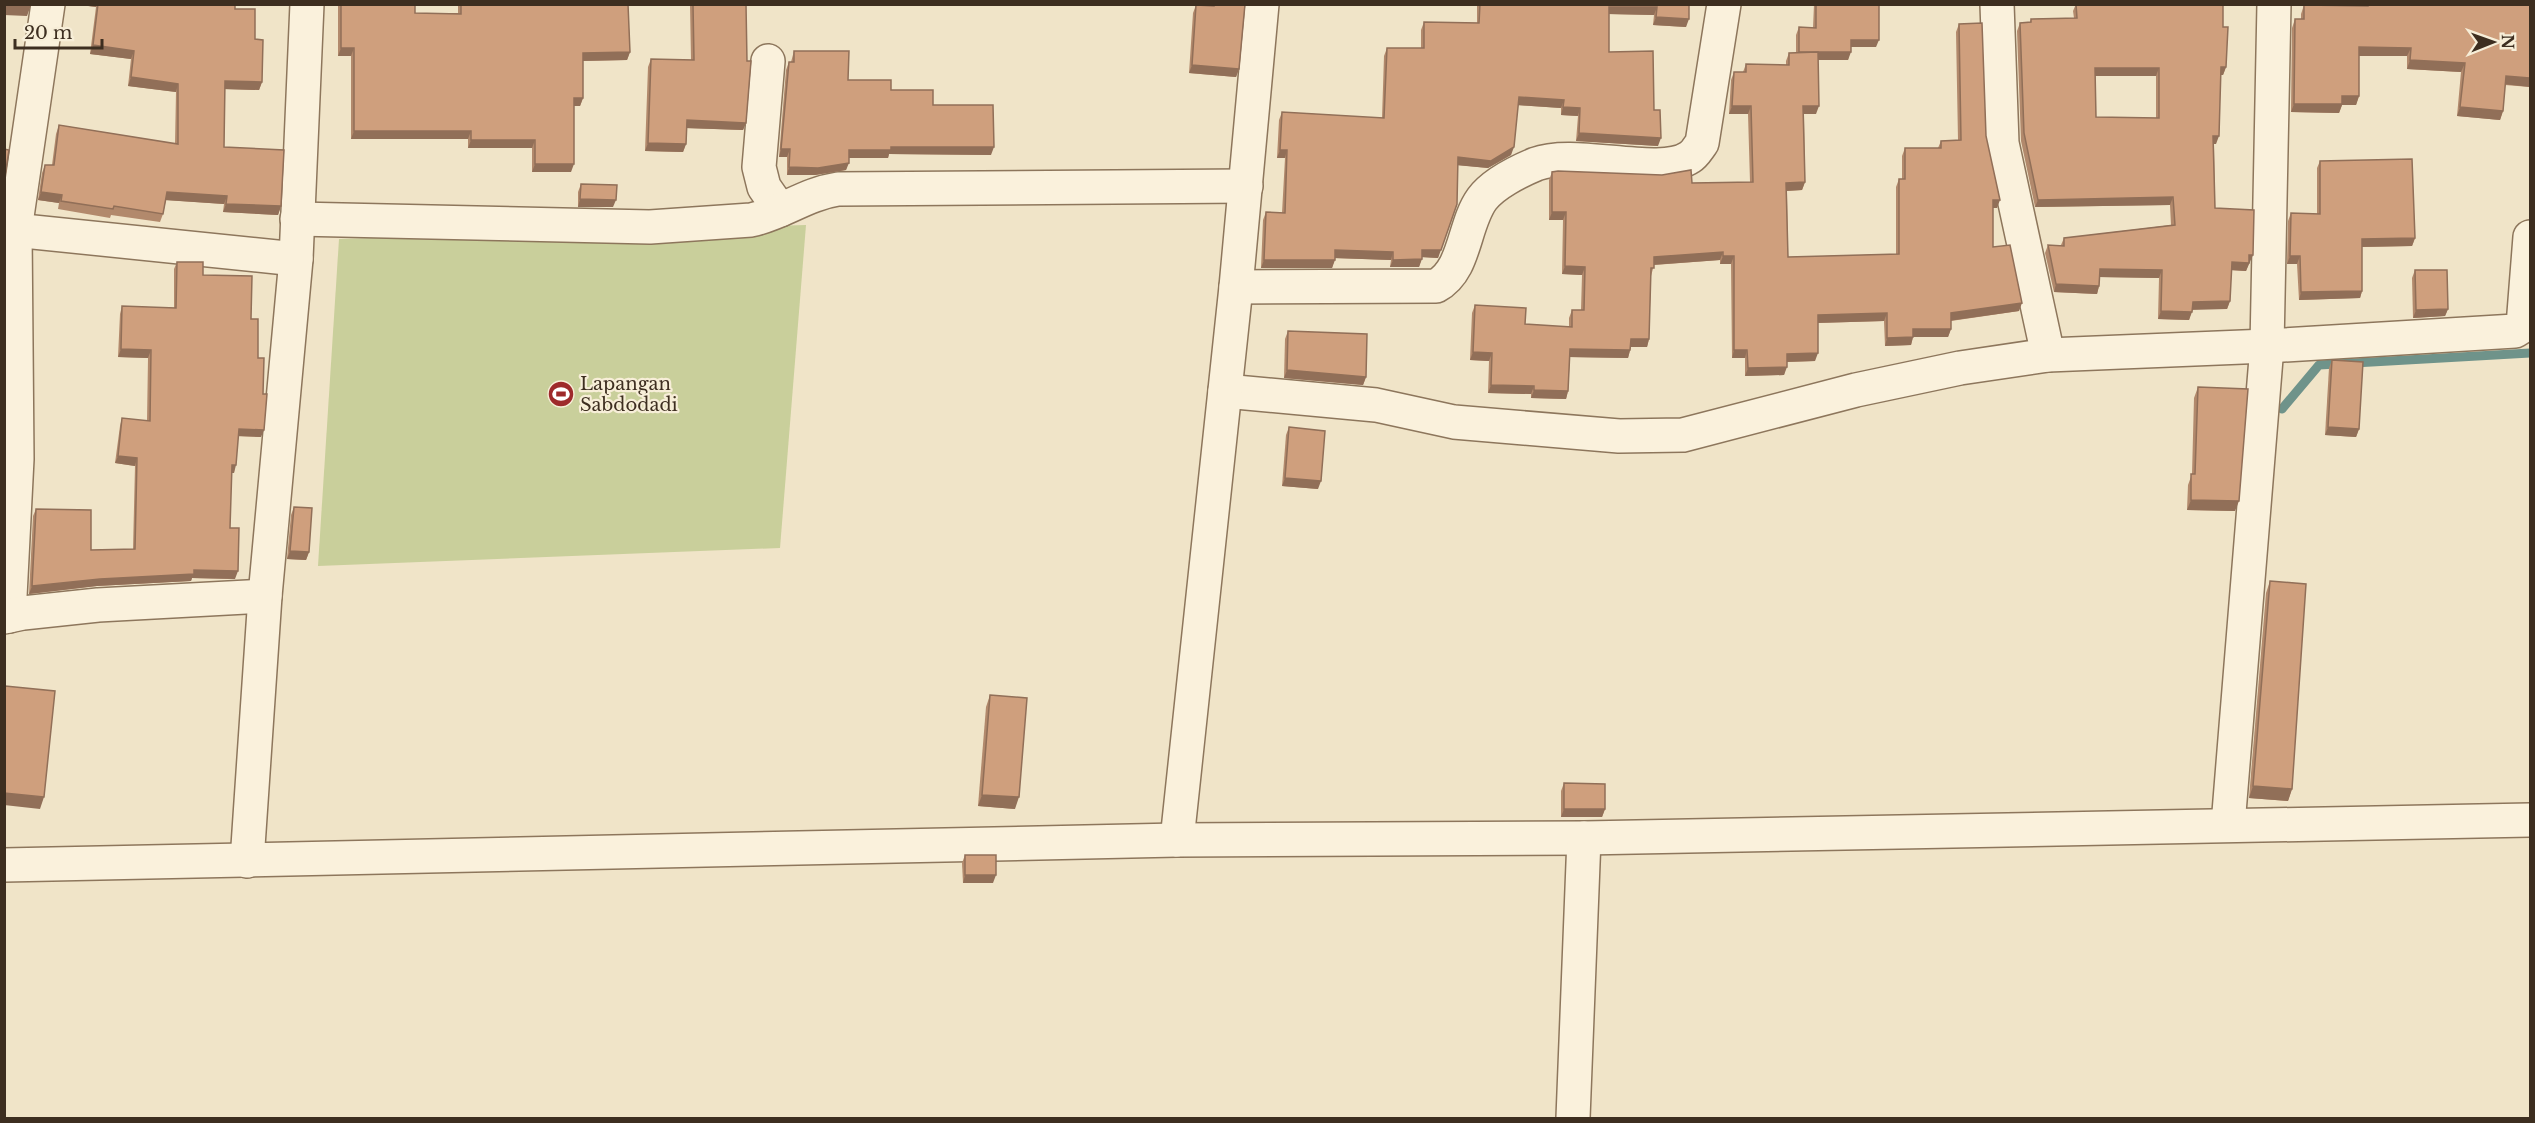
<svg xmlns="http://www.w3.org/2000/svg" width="2535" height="1123" font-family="'Libre Baskerville',serif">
	<rect width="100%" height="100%" fill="#f0e4c8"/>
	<path fill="#c9cf9b" d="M806,225L780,548L318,566L339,239Z"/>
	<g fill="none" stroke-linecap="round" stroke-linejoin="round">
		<path stroke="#6f938a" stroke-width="9" d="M2282,409L2319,365L2530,353"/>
		<defs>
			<g id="minor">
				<path d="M1997,4L2002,143L2048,355"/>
				<path d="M768,61L759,167L764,187L780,210"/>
				<path d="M297,219L650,227L751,220C783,213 805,194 838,189L1246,186"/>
				<path d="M4,229L296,259"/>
				<path d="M1236,287L1436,286C1466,270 1463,225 1482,199C1493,184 1519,171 1536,164C1576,149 1660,178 1690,157C1695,154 1698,148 1702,143L1724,4"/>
				<path d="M1225,391L1376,405L1454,422L1619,436L1683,435L1856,390L1960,368L2048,355L2267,346L2515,331L2523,326L2530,237"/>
				<path d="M9,616L17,459L15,230L48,4"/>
				<path d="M4,617L23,613L98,605L265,596"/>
				<path d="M2228,825L2267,346L2274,4"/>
				<path d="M1177,840L1236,287L1262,4"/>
				<path d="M247,861L265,596L296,259L307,4"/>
				<path d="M4,865L1177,840L1584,838L2530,820"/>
				<path d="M1573,1118L1584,838"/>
			</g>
		</defs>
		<use href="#minor" stroke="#8d765c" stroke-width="36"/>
		<use href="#minor" stroke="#faf1dc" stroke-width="33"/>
	</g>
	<g fill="#b2896c" fill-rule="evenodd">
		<path d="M73,4H235V9L255,39L262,82L259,90L225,89L224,147L281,206L278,215L223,212L224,204L166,200L163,214L160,222L111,215L110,218L58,209L59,203L38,200L42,173L45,165H52L56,134L59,125L175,144L176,92L128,86L131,59L90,54L96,7Z"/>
		<path d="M338,4H415V13H458V4H628L630,52L627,60L583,61V98L580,106H574L571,172H532V148H468V139H351V56H338Z"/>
		<path d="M690,4H746V123L743,130L687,128L686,144L683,152L645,151L648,67L651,59L691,60Z"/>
		<path d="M1212,4H1245L1239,69L1236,77L1189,73L1193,13L1196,5L1212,6Z"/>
		<path d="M1477,4H1689L1686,27L1653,25L1654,15L1609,14V52L1654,110L1658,146L1576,141L1578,116L1561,115V108L1518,105L1511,155L1488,168L1458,165L1438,258L1422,257L1419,267H1390L1391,260L1335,258L1332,268H1261L1263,220L1266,212L1282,213L1285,158H1277L1279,120L1282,112L1382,118L1384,56L1387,48H1421V30L1424,22L1477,23Z"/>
		<path d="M1814,4H1879L1876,47H1851L1848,60H1818L1816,114H1804L1805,182L1802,190L1787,191L1788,257L1896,254V187L1899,179H1902V156L1905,148H1938L1941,141L1958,140L1956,32L1959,24L1986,136L1997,208H1993V247L2019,311L1951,321V329L1948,337H1913L1911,345L1885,346L1884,321L1818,323L1815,361L1787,362L1784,375L1745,376V358H1732L1731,264H1720V260L1654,265L1651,276L1649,339L1647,347H1631L1628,358L1570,357L1568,391L1566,399L1531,398V394L1488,393L1489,361L1470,360L1472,313L1475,305L1525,324L1569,327V318L1572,310H1581L1582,275L1562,274L1563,220H1549V180L1552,172L1692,183L1750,182L1748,114H1729L1731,80L1734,72H1743L1746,64L1786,65V61L1789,53H1796V35L1799,27L1813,28Z"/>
		<path d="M2076,4H2223V27L2226,67L2223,75H2221L2216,144H2214L2215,208L2250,263H2249L2246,271L2231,270L2230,301L2227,309H2192L2189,320L2158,319L2159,278L2100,277L2099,286L2097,294L2054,292L2045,253L2048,245H2061L2064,238L2171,225L2170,205L2035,207L2021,141L2017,31L2020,23L2030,22L2031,19L2074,18L2073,11ZM2095,76H2156V118L2096,117Z"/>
		<path d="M2366,4H2530V87L2505,85L2503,111L2500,120L2457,116L2461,72L2407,69V56H2359V96L2356,105H2342L2339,113L2291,112L2292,28L2295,19H2301V14L2304,5L2365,6Z"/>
		<path d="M794,51L848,80L891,90L933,105L991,155L889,154L888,158H849L846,170L815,175H787V157H779L786,70L789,62H791Z"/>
		<path d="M2320,161L2415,238L2412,246L2362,247V291L2360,298L2299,300L2297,264H2287L2288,221L2291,213L2317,214V168Z"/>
		<path d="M581,184L613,207H578V192Z"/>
		<path d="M177,262L203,275L251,319L258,358L261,437L238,436L234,473H231L230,528L235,579L192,578L191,581L97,586L29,594L33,516L36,509L91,550L133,549L135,466L115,463L120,426L122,418L147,421L148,358L118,357L120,314L122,306L174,308V269Z"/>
		<path d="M2415,270L2448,309L2445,316L2413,318L2412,278Z"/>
		<path d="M1288,331L1366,377L1363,385L1284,378L1285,339Z"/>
		<path d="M2332,360L2359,429L2356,437L2325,435L2329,368Z"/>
		<path d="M2198,387L2235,511L2187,510L2188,485L2192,474L2194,398Z"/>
		<path d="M1289,427L1318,489L1282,486L1286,435Z"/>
		<path d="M294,507L309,552L306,560L287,559L291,515Z"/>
		<path d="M2270,581L2292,789L2288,801L2249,798L2266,593Z"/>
		<path d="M990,695L1015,809L978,806L986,707Z"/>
		<path d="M1564,783L1605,809L1602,817H1561V791Z"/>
		<path d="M965,855L993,883H963L962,863Z"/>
	</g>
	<g fill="#916f58">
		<path d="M4,4H18L31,5L27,16L4,15Z"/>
		<path d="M73,4H97L96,7Z"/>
		<path d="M1609,7H1657L1654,15L1607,14Z"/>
		<path d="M1656,17L1689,19L1686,27L1653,25Z"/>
		<path d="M1851,40H1879L1876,47H1848Z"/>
		<path d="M93,45L134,51L131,59L90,54Z"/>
		<path d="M2359,47L2411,48L2407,56H2356Z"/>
		<path d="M341,48H354L351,56H338Z"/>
		<path d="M630,52L627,60L580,61L583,53Z"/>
		<path d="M1799,52H1851L1848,60H1796Z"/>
		<path d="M2410,60L2465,63L2461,72L2407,69Z"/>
		<path d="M1192,65L1239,69L1236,77L1189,73Z"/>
		<path d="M2221,67H2226L2223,75H2218Z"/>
		<path d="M2095,68H2159L2156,76H2092Z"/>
		<path d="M2506,76L2530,78V87L2503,84Z"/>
		<path d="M131,77L178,84L176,92L128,86Z"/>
		<path d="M225,81L262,82L259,90L222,89Z"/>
		<path d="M2342,96H2359L2356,105H2342L2339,113L2291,112L2294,104Z"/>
		<path d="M1519,97L1564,100L1561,108L1516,105Z"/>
		<path d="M574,98H583L580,106H571Z"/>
		<path d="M1732,106H1751L1748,114H1729Z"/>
		<path d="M1803,106H1819L1816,114H1800Z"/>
		<path d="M1563,107L1580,108L1578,116L1561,115Z"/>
		<path d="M2460,107L2503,111L2500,120L2457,116Z"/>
		<path d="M687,120L746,123L743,130L684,128Z"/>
		<path d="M354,131H471L468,139H351Z"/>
		<path d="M1579,133L1661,138L1658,146L1576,141Z"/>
		<path d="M2213,136H2219L2216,144H2211Z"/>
		<path d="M471,140H535L532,148H468Z"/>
		<path d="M648,143L686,144L683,152L645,151Z"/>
		<path d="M891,147H994L991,155L889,154L888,158H846L849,150Z"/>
		<path d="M1514,147L1511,155L1488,168L1455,165L1458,157Z"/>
		<path d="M781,149H790L787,157H779Z"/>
		<path d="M1280,150H1287L1285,158H1277Z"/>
		<path d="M849,163L846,170L815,175H787L789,167Z"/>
		<path d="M535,164H574L571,172H532Z"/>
		<path d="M1805,182L1802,190L1784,191L1786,183Z"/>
		<path d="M41,192L62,195L59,203L38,200Z"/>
		<path d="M167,192L227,196L224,204L164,200Z"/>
		<path d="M2173,197L2170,205L2035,207L2038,200Z"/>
		<path d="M580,199L616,200L613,207H578Z"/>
		<path d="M1993,200H2000L1997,208H1991Z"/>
		<path d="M226,204L281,206L278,215L223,212Z"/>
		<path d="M1552,212H1566L1563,220H1549Z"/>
		<path d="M2415,238L2412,246L2359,247L2362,239Z"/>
		<path d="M1335,250L1393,252L1391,260L1333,258Z"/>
		<path d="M1422,250H1441L1438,258L1420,257Z"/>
		<path d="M1723,252L1720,260L1651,265L1654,257Z"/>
		<path d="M2249,255H2253L2246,271L2229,270L2232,262Z"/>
		<path d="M1723,256H1734L1731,264H1720Z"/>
		<path d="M2290,256H2300L2297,264H2287Z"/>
		<path d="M1422,259L1419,267H1390L1393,260Z"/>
		<path d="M1264,260H1335L1332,268H1261Z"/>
		<path d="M1565,266L1585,267L1582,275L1562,274Z"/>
		<path d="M2100,269L2162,270L2159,278L2097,277Z"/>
		<path d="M2056,284L2099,286L2097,294L2054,292Z"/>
		<path d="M2362,291L2360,298L2299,300L2301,292Z"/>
		<path d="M2230,301L2227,309L2190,310L2193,302Z"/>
		<path d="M2022,303L2019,311L1948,321L1951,313Z"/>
		<path d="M2448,309L2445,316L2413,318L2416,310Z"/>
		<path d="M2161,311L2192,312L2189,320L2158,319Z"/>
		<path d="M1887,313L1884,321L1815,323L1818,315Z"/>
		<path d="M1913,329H1951L1948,337H1913L1911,345L1885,346L1887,338Z"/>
		<path d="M1631,339H1649L1647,347H1628Z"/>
		<path d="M121,349L151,350L148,358L118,357Z"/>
		<path d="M1570,349L1630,350L1628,358L1567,357Z"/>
		<path d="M1734,350H1747L1745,358H1732Z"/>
		<path d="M1473,352L1492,353L1489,361L1470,360Z"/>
		<path d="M1818,353L1815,361L1784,362L1787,354Z"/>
		<path d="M1787,367L1784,375L1745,376L1748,368Z"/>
		<path d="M1287,370L1366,377L1363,385L1284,378Z"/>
		<path d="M1491,385L1534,386L1531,394L1488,393Z"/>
		<path d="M1534,390L1568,391L1566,399L1531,398Z"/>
		<path d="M2328,427L2359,429L2356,437L2325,435Z"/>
		<path d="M239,429L264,430L261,437L236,436Z"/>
		<path d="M118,456L137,458L135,466L115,463Z"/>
		<path d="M232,465H236L234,473H229Z"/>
		<path d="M1285,478L1321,481L1318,489L1282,486Z"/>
		<path d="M2191,500L2239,501L2235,511L2187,510Z"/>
		<path d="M290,551L309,552L306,560L287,559Z"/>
		<path d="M194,570L238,571L235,579L192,578L191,581L97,586L29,594L32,586Z"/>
		<path d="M2253,786L2292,789L2288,801L2249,798Z"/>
		<path d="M4,793L44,797L40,809L4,805Z"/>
		<path d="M982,795L1019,797L1015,809L978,806Z"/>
		<path d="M1564,809H1605L1602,817H1561Z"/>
		<path d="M965,875H996L993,883H963Z"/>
	</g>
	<g fill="#cf9f7d" stroke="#916f58" stroke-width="1.5" fill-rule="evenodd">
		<path d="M98,4H235V9H255V39L263,40L262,82L225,81L224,147L284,150L281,206L226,204L227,196L167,192L163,214L114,206L113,209L61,201L62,195L41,192L45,165H54L59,125L178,144V84L131,77L134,51L93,45Z"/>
		<path d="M341,4H415V13L461,14V4H628L630,52L583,53V98H574V164H535V140H471V131H354V48H341Z"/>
		<path d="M693,4H746L747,61H751L746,123L687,120L686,144L648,143L651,59L694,60Z"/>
		<path d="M1214,4H1245L1239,69L1192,65L1196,5L1214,6Z"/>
		<path d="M1480,4H1689V19L1656,17L1657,7H1609V52L1653,51L1654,110H1660L1661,138L1579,133L1580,108L1563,107L1564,100L1519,97L1514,147L1491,161L1458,157L1457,204L1441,250H1422V259L1393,260V252L1335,250V260H1264L1266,212L1285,213L1287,150H1280L1282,112L1384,118L1387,48H1424V22L1479,23Z"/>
		<path d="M1816,4H1879V40H1851V52H1799V27L1816,28Z"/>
		<path d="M2076,4H2223V27H2228L2226,67H2221L2219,136H2213L2215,208L2254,210L2253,255H2249V263L2232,262L2230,301L2193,302L2192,312L2161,311L2162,270L2100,269L2099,286L2056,284L2048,245L2064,246V238L2175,225L2173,197L2038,200L2024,133L2020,23L2031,22V19L2077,18ZM2095,68H2159V118L2096,117Z"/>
		<path d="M2368,4H2530V78L2506,76L2503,111L2460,107L2465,63L2410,60L2411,48L2359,47V96H2342V104H2294L2295,19H2304V5L2368,6Z"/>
		<path d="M1982,23L1986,136L2000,200H1993V247L2010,245L2022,303L1951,313V329H1913V337L1887,338V313L1818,315V353L1787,354V367L1748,368L1747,350H1734V256H1723V252L1654,257V268H1651L1649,339H1631L1630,350L1570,349L1568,391L1534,390V386L1491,385L1492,353L1473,352L1475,305L1526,308L1525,324L1572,327V310H1584L1585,267L1565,266L1566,212H1552V172L1558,171L1662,175L1691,170L1692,183L1753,182L1751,106H1732L1734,72H1746V64L1789,65V53L1818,52L1819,106H1803L1805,182L1786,183L1788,257L1899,254V179H1905V148H1941V141L1961,140L1959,24Z"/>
		<path d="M794,51H849L848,80H891V90H933V105H993L994,147H891V150H849V163L818,168L789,167L790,149H781L789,62H794Z"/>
		<path d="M4,149L9,150L4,182Z"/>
		<path d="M2412,159L2415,238L2362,239V291L2301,292L2300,256H2290L2291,213L2320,214V161Z"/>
		<path d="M581,184L617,185L616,200L580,199Z"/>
		<path d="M177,262H203V275L252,276L251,319H258V358H264L263,394H267L264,430L239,429L236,465H232L230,528H239L238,571L194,570V574L100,579L32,586L36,509L91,510V550L135,549L137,458L118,456L122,418L150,421L151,350L121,349L122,306L176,308Z"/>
		<path d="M2415,270H2447L2448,309L2416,310Z"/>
		<path d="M1288,331L1367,334L1366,377L1287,370Z"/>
		<path d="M2332,360L2363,362L2359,429L2328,427Z"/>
		<path d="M2198,387L2248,389L2239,501L2191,500V474H2195Z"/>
		<path d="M1289,427L1325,431L1321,481L1285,478Z"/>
		<path d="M294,507L312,508L309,552L290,551Z"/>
		<path d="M2270,581L2306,584L2292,789L2253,786Z"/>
		<path d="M5,686L55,691L44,797L4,793Z"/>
		<path d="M990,695L1027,698L1019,797L982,795Z"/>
		<path d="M1564,783L1605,784V809H1564Z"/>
		<rect x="965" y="855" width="31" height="20"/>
	</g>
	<defs>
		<symbol id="stadium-disc" viewBox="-11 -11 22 22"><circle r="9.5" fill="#9e2a2b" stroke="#f7eed8"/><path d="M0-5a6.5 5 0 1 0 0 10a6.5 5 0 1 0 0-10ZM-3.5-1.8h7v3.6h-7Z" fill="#fff"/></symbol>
	</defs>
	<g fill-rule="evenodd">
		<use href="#stadium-disc" x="546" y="379" width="30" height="30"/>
	</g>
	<g text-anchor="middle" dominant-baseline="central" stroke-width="4.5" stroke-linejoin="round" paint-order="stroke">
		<g font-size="18" fill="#3d2e20" stroke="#f7eed8" text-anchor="start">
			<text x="580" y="384">Lapangan<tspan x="580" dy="21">Sabdodadi</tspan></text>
		</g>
	</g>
	<rect width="2535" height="1123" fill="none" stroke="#3d2e20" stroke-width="12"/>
	<g transform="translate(2493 42) rotate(89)" stroke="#f7eed8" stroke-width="4.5" paint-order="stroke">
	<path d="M0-4.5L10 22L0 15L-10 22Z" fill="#3d2e20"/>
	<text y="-9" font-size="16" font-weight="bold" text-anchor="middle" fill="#3d2e20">N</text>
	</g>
	<path d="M15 39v9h87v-9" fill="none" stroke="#3d2e20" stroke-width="3"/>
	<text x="24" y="39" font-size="18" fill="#3d2e20" stroke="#f7eed8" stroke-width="4.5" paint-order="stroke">20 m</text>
</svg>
